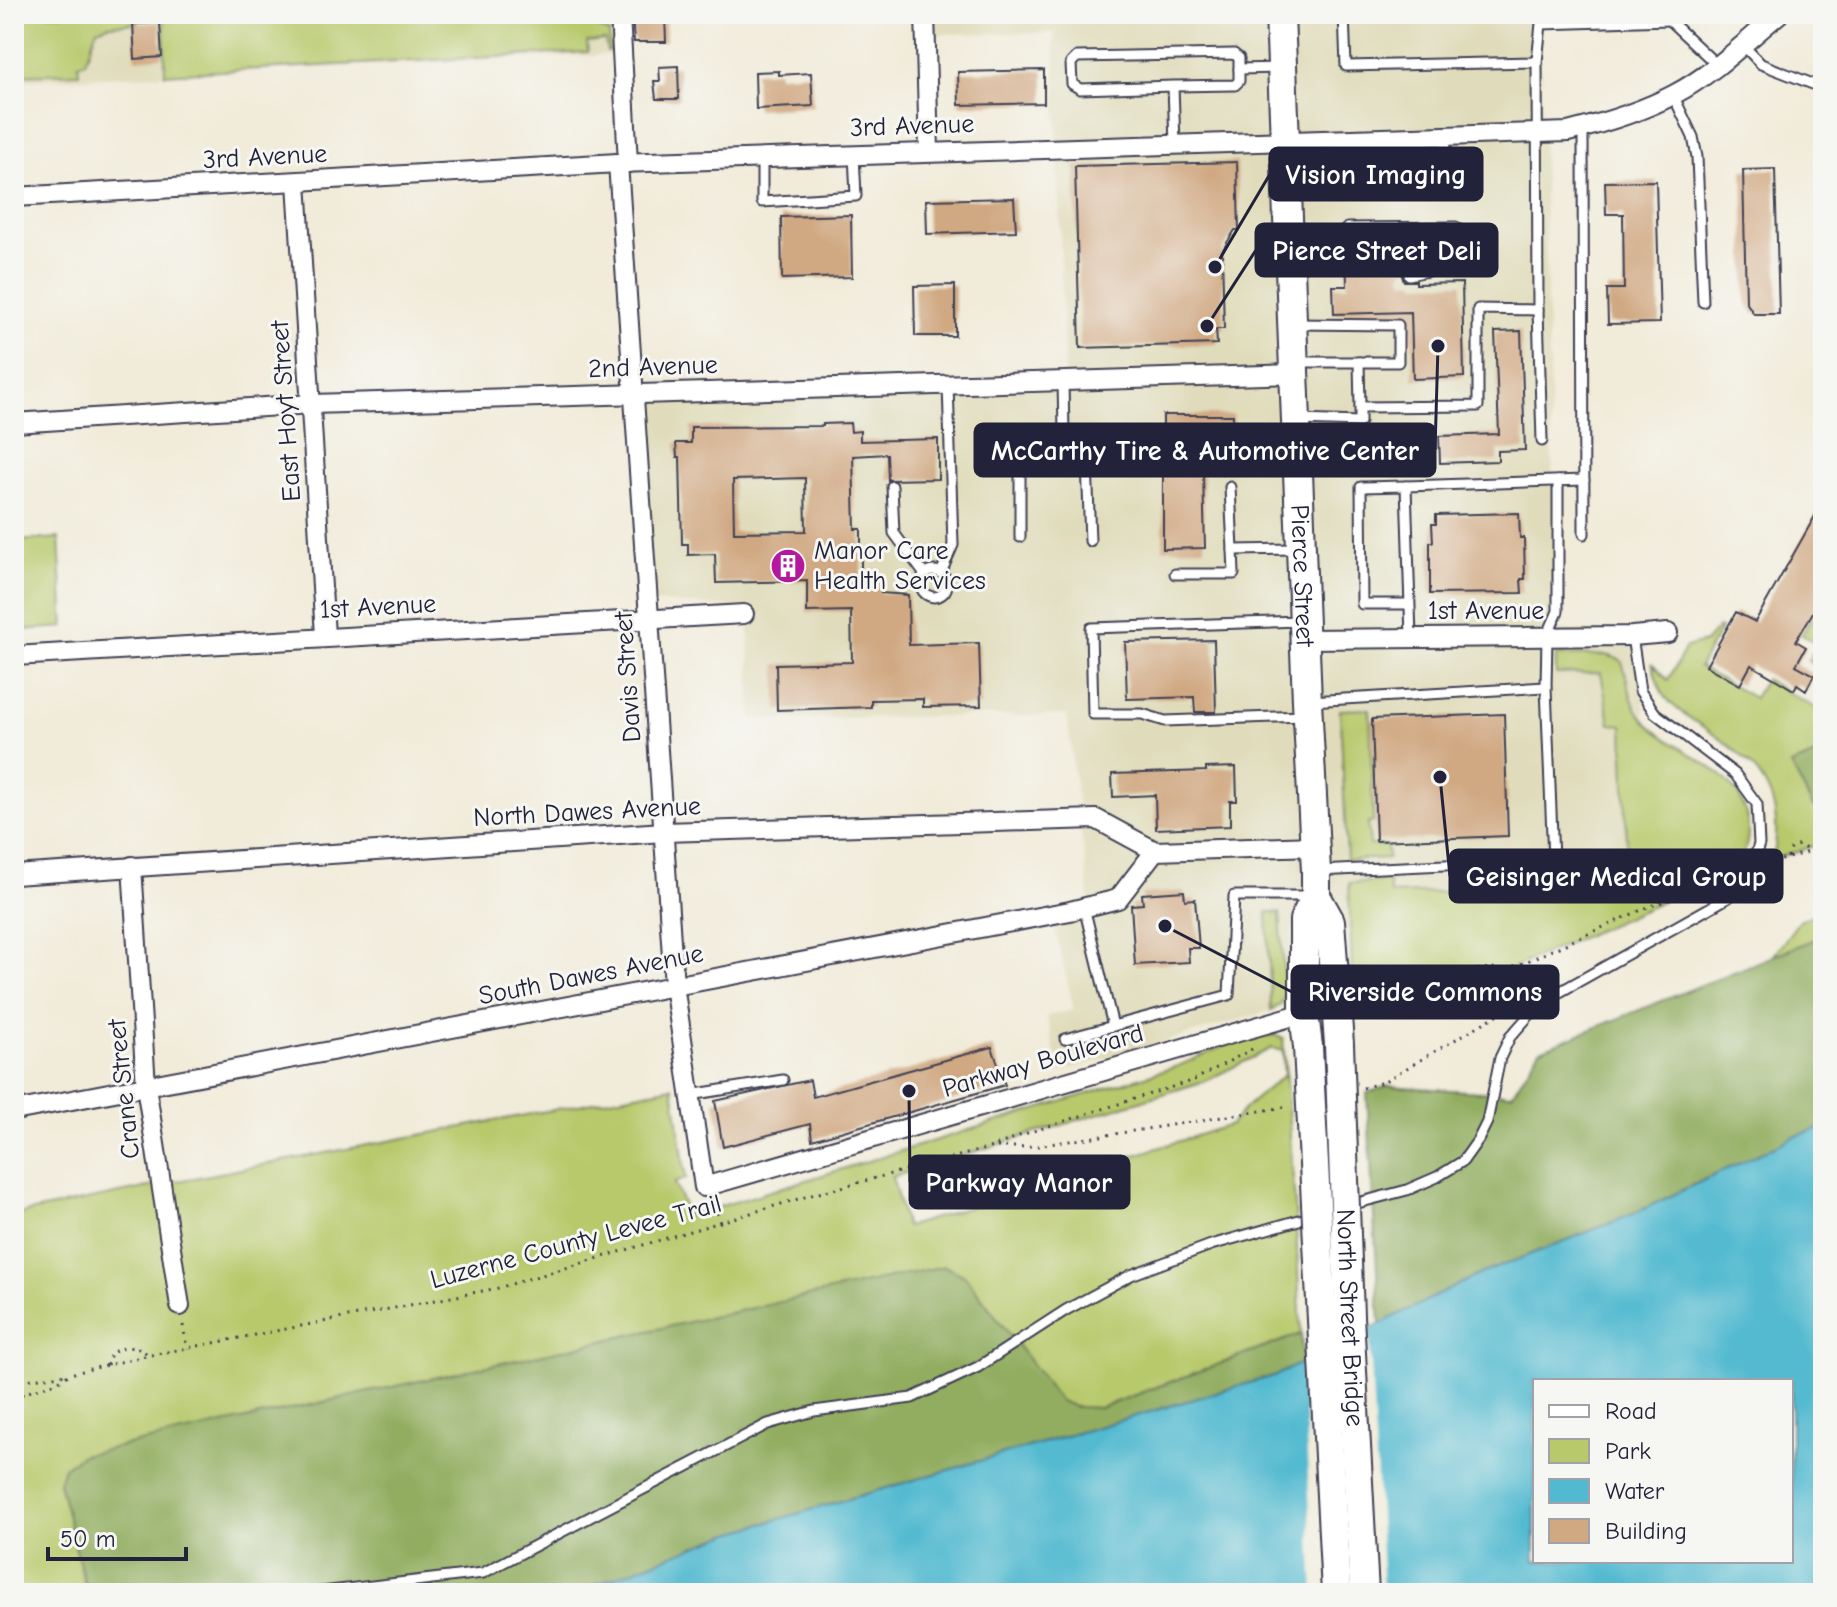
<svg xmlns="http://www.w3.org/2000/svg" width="1837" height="1607" font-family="'Comic Neue',sans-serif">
	<rect width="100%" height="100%" fill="#f6f6f2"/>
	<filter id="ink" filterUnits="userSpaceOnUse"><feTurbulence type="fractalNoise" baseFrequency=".0125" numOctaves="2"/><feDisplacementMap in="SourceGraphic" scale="16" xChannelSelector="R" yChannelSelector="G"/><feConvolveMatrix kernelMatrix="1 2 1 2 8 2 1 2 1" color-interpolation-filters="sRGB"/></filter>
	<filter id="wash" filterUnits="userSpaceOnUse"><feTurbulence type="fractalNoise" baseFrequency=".006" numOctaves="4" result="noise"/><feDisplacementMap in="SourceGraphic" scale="32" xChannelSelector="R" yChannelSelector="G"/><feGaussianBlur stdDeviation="1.8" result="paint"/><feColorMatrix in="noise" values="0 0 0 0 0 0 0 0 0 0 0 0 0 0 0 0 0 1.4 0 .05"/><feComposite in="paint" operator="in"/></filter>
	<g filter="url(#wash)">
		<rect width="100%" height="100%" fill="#f1ebd9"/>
		<g fill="#e0dcbb">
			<path d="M14,14H616L618,54L14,81Z"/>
			<path d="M929,14H1539L1557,631L1641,632L1650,838L1414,927L1346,932L1292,928L1297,1003L1059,1072L1047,1016L1074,1010L1054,925L1091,913L1067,715L752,719L748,608L654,602L642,399L1065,387L1054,33L929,34Z"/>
		</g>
		<g fill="#b8c96c" stroke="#6d7654" stroke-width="2" fill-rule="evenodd">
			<path d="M14,14H137L138,23L109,25L97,29L85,62L78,64L79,73L14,75Z"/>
			<path d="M198,14H573L609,33L610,51H607L605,40L587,42L588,52L165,74L164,16Z"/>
			<path d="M59,538L64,627L22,630L17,541Z"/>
			<path d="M1816,611L1823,615V670L1808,661L1818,644L1802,635Z"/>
			<path d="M1718,628L1721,629L1699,667L1754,698L1765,679L1819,710L1823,703V752L1791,765L1813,807L1823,805V843L1773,859C1787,792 1756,763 1705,728C1690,718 1672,708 1662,692C1657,683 1655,674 1652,663L1668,680L1686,647L1705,642Z"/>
			<path d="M1606,655L1621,660C1629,679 1628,700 1642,717C1671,753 1730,762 1745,810C1751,832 1748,850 1736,869L1436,1002L1399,1012L1353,1008L1349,883L1389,881L1390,894L1508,890L1509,876L1556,871L1627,846L1623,725L1610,724L1601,673L1556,674V656Z"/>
			<path d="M1370,709L1373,822L1368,823L1370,845L1387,846L1388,858L1347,860L1340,710Z"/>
			<path d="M1823,910V936L1774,955L1799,921Z"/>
			<path d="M1267,912L1280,913L1285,996L1280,1005L1271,1010Z"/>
			<path d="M1275,1035L1283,1038L1295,1206L1301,1334L1099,1408L1075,1407L1060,1401L965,1276L944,1266L555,1353L59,1482L87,1593H14V1215L178,1181L673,1087L686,1178L674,1183L689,1216L1178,1066C1210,1052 1240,1037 1275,1035ZM1272,1048L1283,1051L1284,1075L1245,1108L1231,1125L906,1227L892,1177L1205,1081Z"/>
		</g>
		<g fill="#92ad60" stroke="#5a684e" stroke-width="2">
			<path d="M1823,752V805L1813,807L1791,765Z"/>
			<path d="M1823,936V1127L1794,1137L1631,1215L1478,1275L1380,1324L1367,1093L1388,1086L1512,1094L1540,1050Z"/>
			<path d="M944,1266L965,1276L1060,1401L1075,1407L1100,1408L1301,1334L1303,1362L1277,1375L731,1533L573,1593H87L59,1482L64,1467L82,1455Z"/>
		</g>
		<path fill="#52bad0" stroke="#3a6e86" stroke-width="2" fill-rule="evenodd" d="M1823,1127V1593H573L731,1533L1277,1375L1478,1275L1631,1215L1794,1137ZM1535,1381H1791V1561H1535Z"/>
		<path fill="#f1ebd9" d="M1369,1325L1383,1593H1314L1302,1358Z"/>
		<g id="blocks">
			<g fill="#d0a882" fill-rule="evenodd">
				<path d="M632,14H665L666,42H634Z"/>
				<path d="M160,23L162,57L135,59L133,24Z"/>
				<path d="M678,66L679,99H656L654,81H660L659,67Z"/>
				<path d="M1044,70V103L959,105L958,72Z"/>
				<path d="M779,71V75L811,73L813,106L756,109L755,72Z"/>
				<path d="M1237,162L1239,230H1235L1222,251L1224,329H1216L1217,344L1080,348L1075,166Z"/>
				<path d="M1775,169L1779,314H1754L1746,302L1743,170Z"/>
				<path d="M1656,181L1660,323L1608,324L1607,289H1624L1623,214H1606L1605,182Z"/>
				<path d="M1014,198L1016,231L927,234L926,200Z"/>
				<path d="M851,215L852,277L782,279L781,217Z"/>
				<path d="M1356,235H1415L1416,266L1403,270L1402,276L1404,281H1416V284L1462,283L1464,377L1413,379L1411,312L1334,314L1333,286H1347L1346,242L1349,238H1356Z"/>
				<path d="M955,285V336H915L914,286Z"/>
				<path d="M1521,331L1525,450L1498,451V461L1440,463L1439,436L1499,434L1495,332Z"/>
				<path d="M1163,415H1233L1234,471L1203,472L1205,548L1163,549Z"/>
				<path d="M850,423L851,432L860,431V441L938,439V479L888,480L887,454L853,456L855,529H861V579H880L881,593L908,595L909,645L979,643L981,706L923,707V699L871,700V707L777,710L776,664L852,662L851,611L807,612V581L716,583L715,554L688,555V544H682L680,457H677L676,443H691V427L823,426V424ZM805,478L806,531L734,532L733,480Z"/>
				<path d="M1823,502V611L1816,607L1796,641L1806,647L1796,665L1814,675L1806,690L1797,684L1794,690L1751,665L1740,685L1706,666L1736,612L1755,622Z"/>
				<path d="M1519,513L1520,538H1524L1525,579H1521L1522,593L1430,594V542H1433L1432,524H1436V515Z"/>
				<path d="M1214,640L1216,712H1195L1194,697L1127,699L1125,642Z"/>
				<path d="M1504,714L1508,836L1376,841L1372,719Z"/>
				<path d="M1236,767L1237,801H1230V826L1156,829L1155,795L1113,797L1112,774L1206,771V768Z"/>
				<path d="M1184,891L1185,900L1195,899L1199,948H1188L1189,962L1135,965L1131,905L1143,904L1142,894Z"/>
				<path d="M992,1047L1005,1085L812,1140L810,1124L723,1147L715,1101L810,1080L813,1097Z"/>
			</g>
		</g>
	</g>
	<g filter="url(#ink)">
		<use href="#blocks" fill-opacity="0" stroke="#414053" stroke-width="2"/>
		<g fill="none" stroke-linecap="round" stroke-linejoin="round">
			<defs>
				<g id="service">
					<path d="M1344,14L1346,66L1537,62"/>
					<path d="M1542,14L1537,62L1538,310L1542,441"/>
					<path d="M1669,17V20L1717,65"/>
					<path d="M1283,19L1448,14"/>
					<path d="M1542,24L1669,20"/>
					<path d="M1743,45L1761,64L1823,88"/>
					<path d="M1239,69L1280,68"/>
					<path d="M1173,86L1080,89L1072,84L1071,63L1077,57L1234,54L1239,58V81L1235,85L1173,86L1175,144"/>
					<path d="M1673,95L1693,137L1697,157L1703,302"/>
					<path d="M1583,128L1584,534"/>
					<path d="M762,157V202L856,196L854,154"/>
					<path d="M1444,193L1446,137"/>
					<path d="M1292,248L1333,247L1347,228L1456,227L1466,236C1466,249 1468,257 1456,265L1409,275"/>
					<path d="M1295,324L1398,325V362H1359"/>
					<path d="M1299,362H1359L1360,407L1478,406V309L1538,310"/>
					<path d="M1063,381L1064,433L1086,435L1090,541"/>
					<path d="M1299,420L1360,422V407"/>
					<path d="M892,486L894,533L925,575"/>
					<path d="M1406,486L1584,480"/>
					<path d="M1230,487L1233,550L1298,549"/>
					<path d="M1020,537V438L1064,433"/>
					<circle cx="934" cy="584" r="13"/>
					<path d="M941,573L953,545L948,384"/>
					<path d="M1175,574H1234L1233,550"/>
					<path d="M1410,604H1362L1361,487L1406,486L1411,637"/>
					<path d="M1301,621L1091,628L1093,714H1142L1165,721L1304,716"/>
					<path d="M1310,701L1546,687"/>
					<path d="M1318,871L1553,860L1546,687L1547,636L1558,611V481"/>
					<path d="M1084,907L1113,1026L1229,995L1234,896H1309"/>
					<path d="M1065,1039L1113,1026"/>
					<path d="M690,1095L783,1080"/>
					<path d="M1350,1205L1407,1190L1437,1177L1463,1161L1478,1140L1487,1122L1500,1058L1510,1037L1540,1003L1729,897L1751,870L1759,844L1757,804L1735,774L1655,713L1640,691L1632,636"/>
					<path d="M313,1593L483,1573L768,1424L814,1411L912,1398L978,1367L1066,1310L1131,1275L1211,1245L1313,1216"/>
				</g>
				<g id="minor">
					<path d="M620,14L628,163"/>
					<path d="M925,14L929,151"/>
					<path d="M618,163L674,985L704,1187L1304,1013"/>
					<path d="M297,182L325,636"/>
					<path d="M14,197L618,163L1568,132C1604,123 1643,111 1675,94C1713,74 1746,41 1779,14"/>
					<path d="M14,423L312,404L1294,374"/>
					<path d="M1305,639L1632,636L1668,633"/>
					<path d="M14,656L744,614"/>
					<path d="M1155,851L1315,846"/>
					<path d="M132,866L146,1086L180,1306"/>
					<path d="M14,875L664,832L1096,819L1155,851"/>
					<path d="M14,1111L1070,911L1118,899L1155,851"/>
				</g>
				<g id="primary">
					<path id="s1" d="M1280,14L1307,701L1316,871V896L1304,920V1013L1308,1047"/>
					<path d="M1316,896L1330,921L1339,1044"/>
				</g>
			</defs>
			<use href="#service" stroke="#414053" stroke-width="13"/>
			<use href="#minor" stroke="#414053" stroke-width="22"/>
			<use href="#primary" stroke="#414053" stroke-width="32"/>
			<g stroke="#414053" stroke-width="3" stroke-dasharray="2 6" stroke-linecap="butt">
				<path d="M579,14L603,28"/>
				<path d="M1788,858C1789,850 1792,846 1800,845L1809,851"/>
				<path d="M1766,865L1823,847"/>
				<path d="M1696,898L1708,886"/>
				<path d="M1658,902L1660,893L1664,889L1680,894"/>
				<path d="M1358,975L1412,974L1440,980L1454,994L1648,907L1725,880"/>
				<path d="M1467,989L1473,970L1493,968L1501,975"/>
				<path d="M1363,1088L1383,1082L1521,1001"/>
				<path d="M997,1147H1031L1286,1107"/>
				<path d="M715,1205L720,1223"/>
				<path d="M183,1325L187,1349"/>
				<path d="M107,1365L111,1353C123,1347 136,1344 147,1354"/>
				<path d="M14,1382L66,1374"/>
				<path d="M14,1397L57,1382L70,1374L141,1357L498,1288L815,1194L993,1147L1024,1134L1194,1080L1254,1048"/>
			</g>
			<use href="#service" stroke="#fff" stroke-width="9"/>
			<use href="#minor" stroke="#fff" stroke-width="18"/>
			<use href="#primary" stroke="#fff" stroke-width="28"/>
			<defs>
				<g id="primary-bridge">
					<path id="s2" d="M1339,1044L1349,1316L1364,1593"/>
					<path d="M1308,1047L1336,1593"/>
				</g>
			</defs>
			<use href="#primary-bridge" stroke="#414053" stroke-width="32" stroke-linecap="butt"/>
			<use href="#primary-bridge" stroke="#fff" stroke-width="28"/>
		</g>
	</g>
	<defs>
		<symbol id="building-disc" viewBox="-11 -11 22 22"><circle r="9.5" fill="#b5179e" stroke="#f6f6f2"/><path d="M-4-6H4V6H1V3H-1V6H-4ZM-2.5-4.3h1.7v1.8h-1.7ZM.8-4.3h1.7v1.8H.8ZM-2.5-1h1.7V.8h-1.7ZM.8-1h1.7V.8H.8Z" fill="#fff"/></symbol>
	</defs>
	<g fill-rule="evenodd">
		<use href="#building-disc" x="768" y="546" width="40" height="40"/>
	</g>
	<g text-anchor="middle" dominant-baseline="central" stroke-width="6" stroke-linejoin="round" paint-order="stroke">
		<g font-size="26" fill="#22223b" stroke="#f6f6f2">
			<text transform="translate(912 126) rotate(-2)">3rd Avenue</text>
			<text transform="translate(265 157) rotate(-3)">3rd Avenue</text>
			<text transform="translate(653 367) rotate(-2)">2nd Avenue</text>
			<text transform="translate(286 411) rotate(-94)">East Hoyt Street</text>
			<text stroke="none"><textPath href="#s1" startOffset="562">Pierce Street</textPath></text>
			<text transform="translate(378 607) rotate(-3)">1st Avenue</text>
			<text x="1486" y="611">1st Avenue</text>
			<text transform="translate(628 677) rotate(-94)">Davis Street</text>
			<text transform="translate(587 812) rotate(-3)">North Dawes Avenue</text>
			<text transform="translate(591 975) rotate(-11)">South Dawes Avenue</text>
			<text transform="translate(1043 1061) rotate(-16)">Parkway Boulevard</text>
			<text transform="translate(124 1089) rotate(-96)">Crane Street</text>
			<text transform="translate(576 1242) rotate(-15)">Luzerne County Levee Trail</text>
			<text stroke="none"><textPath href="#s2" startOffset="274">North Street Bridge</textPath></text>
		</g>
		<g font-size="26" fill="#22223b" stroke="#f6f6f2" text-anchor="start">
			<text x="814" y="551">Manor Care<tspan x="814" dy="30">Health Services</tspan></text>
		</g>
	</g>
	<path fill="none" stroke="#22223b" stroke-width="3" d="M1215 267L1270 174M1207 326L1256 250M1438 346L1435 450M1440 777L1450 876M1165 926L1292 992M909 1091L910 1182"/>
	<g fill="#22223b" stroke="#f6f6f2" stroke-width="3">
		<circle cx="1215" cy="267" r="8"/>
		<circle cx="1207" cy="326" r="8"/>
		<circle cx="1438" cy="346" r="8"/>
		<circle cx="1440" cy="777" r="8"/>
		<circle cx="1165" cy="926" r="8"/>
		<circle cx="909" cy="1091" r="8"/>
	</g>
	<g fill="#22223b" stroke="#22223b" stroke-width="3">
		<rect x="1270" y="148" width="212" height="52" rx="8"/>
		<rect x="1256" y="224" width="241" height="52" rx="8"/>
		<rect x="975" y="424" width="460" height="52" rx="8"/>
		<rect x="1450" y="850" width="332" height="52" rx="8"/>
		<rect x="1292" y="966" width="266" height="52" rx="8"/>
		<rect x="910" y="1156" width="219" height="52" rx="8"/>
	</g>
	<g font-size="28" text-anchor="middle" font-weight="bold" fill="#fff">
		<text x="1376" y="184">Vision Imaging</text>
		<text x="1377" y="260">Pierce Street Deli</text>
		<text x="1205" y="460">McCarthy Tire &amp; Automotive Center</text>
		<text x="1616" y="886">Geisinger Medical Group</text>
		<text x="1425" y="1001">Riverside Commons</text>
		<text x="1019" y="1192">Parkway Manor</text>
	</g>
	<rect width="1837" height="1607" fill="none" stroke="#f6f6f2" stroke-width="48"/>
	<rect x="1533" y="1379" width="260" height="184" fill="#f6f6f2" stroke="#a1a1a9" stroke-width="2"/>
	<rect x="1549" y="1405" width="40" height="12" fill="#ffffff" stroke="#a1a1a9" stroke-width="2"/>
	<text x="1605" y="1419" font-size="24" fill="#22223b">Road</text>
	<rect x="1549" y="1439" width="40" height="24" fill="#b8c96c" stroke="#a1a1a9" stroke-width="2"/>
	<text x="1605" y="1459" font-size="24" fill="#22223b">Park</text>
	<rect x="1549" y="1479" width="40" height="24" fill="#52bad0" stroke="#a1a1a9" stroke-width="2"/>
	<text x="1605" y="1499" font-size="24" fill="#22223b">Water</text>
	<rect x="1549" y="1519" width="40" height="24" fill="#d0a882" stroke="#a1a1a9" stroke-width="2"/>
	<text x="1605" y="1539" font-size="24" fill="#22223b">Building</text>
	<path d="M48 1547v12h138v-12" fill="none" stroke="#22223b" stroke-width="4"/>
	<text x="60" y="1547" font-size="24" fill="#22223b" stroke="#f6f6f2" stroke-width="6" paint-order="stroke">50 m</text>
</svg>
